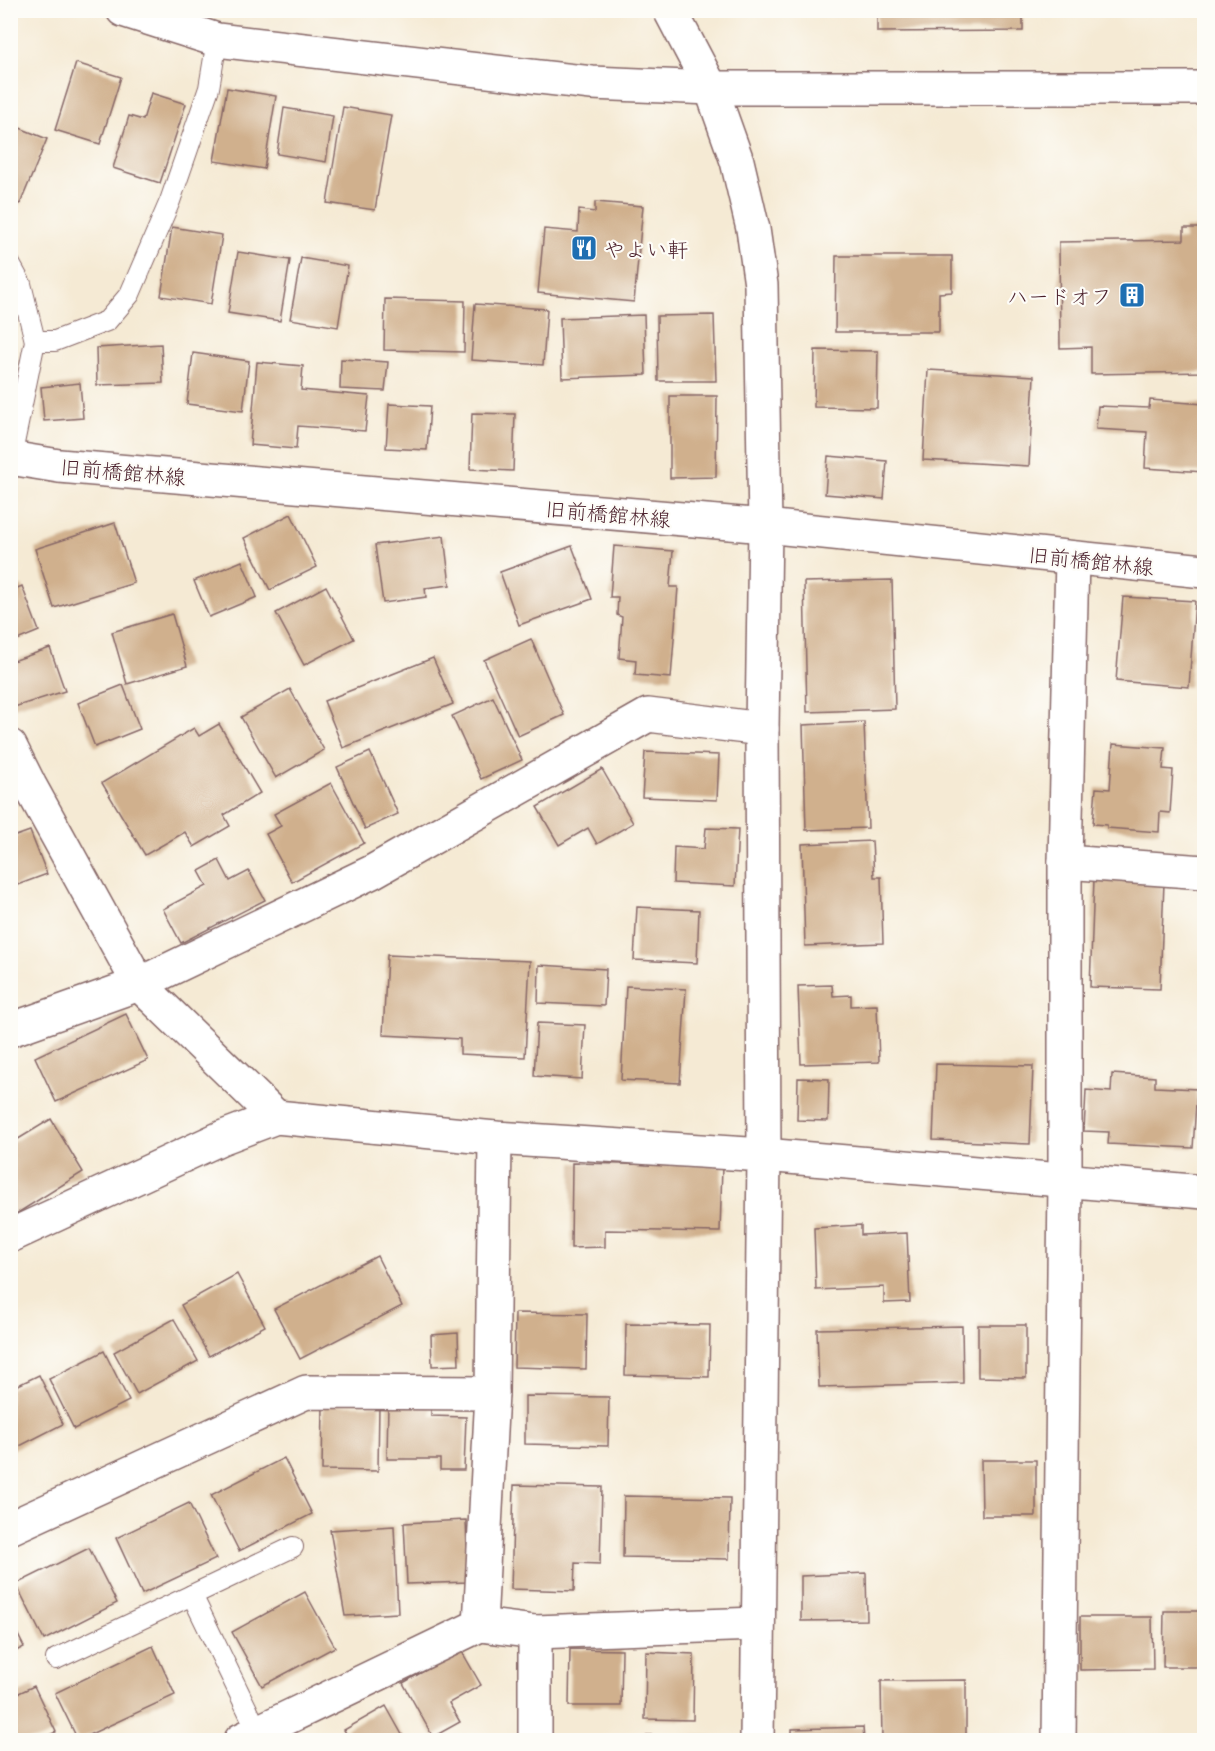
<svg xmlns="http://www.w3.org/2000/svg" width="1215" height="1751" font-family="Mali,'Klee One',sans-serif">
	<rect width="100%" height="100%" fill="#fdfcf7"/>
	<filter id="ink" filterUnits="userSpaceOnUse"><feTurbulence type="fractalNoise" baseFrequency=".0167" numOctaves="2"/><feDisplacementMap in="SourceGraphic" scale="12" xChannelSelector="R" yChannelSelector="G"/><feConvolveMatrix kernelMatrix="1 2 1 2 8 2 1 2 1" color-interpolation-filters="sRGB"/></filter>
	<filter id="wash" filterUnits="userSpaceOnUse"><feTurbulence type="fractalNoise" baseFrequency=".008" numOctaves="4" result="noise"/><feDisplacementMap in="SourceGraphic" scale="24" xChannelSelector="R" yChannelSelector="G"/><feGaussianBlur stdDeviation="1.35" result="paint"/><feColorMatrix in="noise" values="0 0 0 0 0 0 0 0 0 0 0 0 0 0 0 0 0 1.4 0 .05"/><feComposite in="paint" operator="in"/></filter>
	<g filter="url(#wash)">
		<rect width="100%" height="100%" fill="#f5ead4"/>
		<g id="blocks">
			<g fill="#d0b08d">
				<path d="M877,10H1023V31L877,32Z"/>
				<path d="M76,63L121,77L100,144L55,130Z"/>
				<path d="M227,88L276,96L264,169L214,161Z"/>
				<path d="M151,93L186,104L160,183L113,168L129,116L143,120Z"/>
				<path d="M343,107L391,115L375,210L327,203Z"/>
				<path d="M284,108L333,116L326,162L277,154Z"/>
				<path d="M10,124L47,139L20,204L10,200Z"/>
				<path d="M595,202L643,206L634,302L538,293L544,229L578,232L579,210L595,212Z"/>
				<path d="M172,227L222,235L211,304L161,296Z"/>
				<path d="M1184,228H1204V372L1091,374V347L1060,348L1059,242L1184,240Z"/>
				<path d="M238,252L290,260L280,321L228,313Z"/>
				<path d="M836,256H952V292L939,293V332H835Z"/>
				<path d="M301,258L348,266L338,327L290,319Z"/>
				<path d="M385,299L465,301L464,352L384,350Z"/>
				<path d="M475,304L547,309L543,365L471,360Z"/>
				<path d="M644,315L646,375L562,378L560,318Z"/>
				<path d="M714,315L716,381H658L657,316Z"/>
				<path d="M161,344L163,383L97,385L96,348Z"/>
				<path d="M815,350L878,351L877,408L814,407Z"/>
				<path d="M193,353L249,361L243,411L187,404Z"/>
				<path d="M341,359L388,362L385,391L340,389Z"/>
				<path d="M257,362L303,366L301,390L369,396L365,431L298,426L296,449L250,445Z"/>
				<path d="M928,370L1034,376L1029,466L923,460Z"/>
				<path d="M80,383L83,418L44,421L41,387Z"/>
				<path d="M670,396H717L716,477L670,478Z"/>
				<path d="M1150,400L1204,404V472L1145,468L1147,432L1096,429L1098,406L1149,408Z"/>
				<path d="M389,404L430,406L427,450L386,448Z"/>
				<path d="M472,413L515,414L513,471L470,469Z"/>
				<path d="M828,456L887,461L884,499L825,494Z"/>
				<path d="M291,514L317,567L270,590L244,538Z"/>
				<path d="M115,523L134,583L54,608L35,549Z"/>
				<path d="M444,536L450,585L425,588L426,597L383,603L375,545Z"/>
				<path d="M572,546L592,599L519,625L500,572Z"/>
				<path d="M614,546L673,551L670,587H678L671,678L635,675L636,660L619,658L622,617L617,615L618,597H610Z"/>
				<path d="M242,561L257,597L209,617L194,581Z"/>
				<path d="M892,580L895,709L807,712L804,582Z"/>
				<path d="M22,586L39,631L10,643V591Z"/>
				<path d="M326,586L354,639L304,665L276,613Z"/>
				<path d="M1123,597L1195,601L1189,687L1116,681Z"/>
				<path d="M172,614L187,666L127,684L112,632Z"/>
				<path d="M531,639L564,715L518,736L484,660Z"/>
				<path d="M50,648L65,691L11,708L10,662Z"/>
				<path d="M433,658L453,704L343,748L324,701Z"/>
				<path d="M123,685L140,729L95,747L78,703Z"/>
				<path d="M290,689L324,750L276,778L241,717Z"/>
				<path d="M493,697L522,760L481,779L452,716Z"/>
				<path d="M864,722L868,828L806,830L803,725Z"/>
				<path d="M219,724L260,793L224,815L230,826L194,847L185,832L145,855L102,783L194,728L199,736Z"/>
				<path d="M1113,744L1165,748L1163,769L1173,770L1170,813L1160,812L1159,832L1107,828V825L1093,824L1096,788L1110,789Z"/>
				<path d="M370,752L398,814L365,829L337,767Z"/>
				<path d="M645,752L719,755L717,800L642,797Z"/>
				<path d="M602,769L633,823L597,844L588,828L559,845L537,807Z"/>
				<path d="M331,783L364,843L292,882L266,834L281,826L274,814Z"/>
				<path d="M706,828L738,829L735,886L673,883L674,847L704,849Z"/>
				<path d="M30,831L47,874L12,887L10,838Z"/>
				<path d="M872,841L874,877H881L883,943L805,946L802,844Z"/>
				<path d="M219,860L230,881L249,871L265,900L181,943L163,909L207,886L199,871Z"/>
				<path d="M1094,879L1164,882L1160,989L1090,987Z"/>
				<path d="M637,907L699,910L697,963L634,960Z"/>
				<path d="M387,955L530,961L525,1057L460,1054V1039L383,1035Z"/>
				<path d="M539,965L606,969L604,1006L538,1003Z"/>
				<path d="M832,985L833,996L851,995V1006L877,1005L879,1062L801,1064L798,986Z"/>
				<path d="M626,986L686,989L680,1083L621,1080Z"/>
				<path d="M126,1014L148,1060L56,1102L35,1057Z"/>
				<path d="M537,1023L585,1025L582,1079L534,1076Z"/>
				<path d="M936,1064L1033,1066L1030,1144L933,1140Z"/>
				<path d="M1112,1074L1155,1077V1087L1197,1089L1193,1148L1108,1144L1109,1132L1084,1131L1086,1090L1111,1092Z"/>
				<path d="M798,1078L829,1079L828,1121L797,1120Z"/>
				<path d="M51,1119L83,1172L16,1214L10,1206V1144Z"/>
				<path d="M572,1163L722,1166L720,1232L605,1230V1247L571,1248Z"/>
				<path d="M861,1225V1235L907,1233L910,1302L884,1303V1287L816,1290L814,1228Z"/>
				<path d="M377,1256L402,1306L300,1359L274,1309Z"/>
				<path d="M237,1274L265,1326L209,1356L181,1305Z"/>
				<path d="M515,1313L587,1314L586,1369L514,1367Z"/>
				<path d="M174,1319L198,1361L137,1394L114,1352Z"/>
				<path d="M626,1324L710,1325L709,1377L625,1375Z"/>
				<path d="M978,1325H1026V1378L978,1377Z"/>
				<path d="M962,1326L963,1383L819,1387L817,1329Z"/>
				<path d="M458,1333L459,1365L432,1366L431,1335Z"/>
				<path d="M104,1351L129,1401L74,1429L49,1379Z"/>
				<path d="M39,1375L63,1424L10,1451V1389Z"/>
				<path d="M525,1396L609,1397L608,1446L525,1444Z"/>
				<path d="M388,1402H431V1416L466,1417L464,1470H440V1459H387Z"/>
				<path d="M323,1405H379L378,1471L322,1470Z"/>
				<path d="M284,1458L312,1514L239,1551L211,1495Z"/>
				<path d="M981,1460H1036V1516H982Z"/>
				<path d="M514,1485L602,1487L600,1564L575,1563L574,1591L511,1589Z"/>
				<path d="M624,1496L730,1498L729,1559L623,1557Z"/>
				<path d="M189,1503L216,1559L142,1594L116,1538Z"/>
				<path d="M466,1520L468,1582L407,1584L404,1523Z"/>
				<path d="M394,1526L398,1613L345,1616L330,1530Z"/>
				<path d="M89,1548L117,1603L44,1640L16,1584Z"/>
				<path d="M866,1573L867,1620L801,1621V1576Z"/>
				<path d="M305,1592L335,1647L262,1686L232,1632Z"/>
				<path d="M1164,1611H1204V1667H1163Z"/>
				<path d="M1080,1617H1152L1153,1669L1080,1670Z"/>
				<path d="M10,1619L24,1647L10,1654Z"/>
				<path d="M153,1646L175,1695L78,1740L55,1693Z"/>
				<path d="M570,1649L622,1650L621,1706H569Z"/>
				<path d="M461,1650L481,1685L449,1703L460,1722L433,1737L403,1683Z"/>
				<path d="M646,1652L694,1654L693,1720L645,1719Z"/>
				<path d="M966,1680V1739L882,1740L881,1681Z"/>
				<path d="M34,1686L56,1732L38,1740H10V1697Z"/>
				<path d="M386,1706L405,1740H350L344,1730Z"/>
				<path d="M863,1727L864,1740H792V1729Z"/>
				<path d="M647,1735L713,1736V1740H647Z"/>
			</g>
		</g>
	</g>
	<g filter="url(#ink)">
		<use href="#blocks" fill-opacity="0" stroke="#866666" stroke-width="1.5"/>
		<g fill="none" stroke-linecap="round" stroke-linejoin="round">
			<defs>
				<g id="service">
					<path d="M10,264L21,284L35,341L11,458"/>
					<path d="M35,341H55L107,321L130,294L170,201L209,88L217,40"/>
					<path d="M192,1595L293,1547"/>
					<path d="M56,1659L192,1595L258,1732"/>
				</g>
				<g id="minor">
					<path d="M10,746L30,786L139,984L276,1117"/>
					<path d="M1065,862L1204,872"/>
					<path d="M10,1030L139,984L372,872L648,715L762,729"/>
					<path d="M10,1236L221,1138L276,1117L495,1138L764,1155L1204,1192"/>
					<path d="M10,1528L306,1392L492,1393"/>
					<path d="M480,1625L492,1393L495,1138"/>
					<path d="M535,1632V1740"/>
					<path d="M241,1740L480,1625L535,1632L757,1624"/>
					<path d="M1059,1740L1065,1180V862L1072,558"/>
				</g>
				<g id="tertiary">
					<path d="M123,10L217,40L592,83L711,88H1204"/>
					<path d="M670,10L711,88L737,161L753,229L761,285L765,526L762,729L764,1155L757,1740"/>
					<path d="M10,458L59,466L765,526L1204,571"/>
				</g>
			</defs>
			<use href="#service" stroke="#866666" stroke-width="22"/>
			<use href="#minor" stroke="#866666" stroke-width="36"/>
			<use href="#tertiary" stroke="#866666" stroke-width="36"/>
			<use href="#service" stroke="#fff" stroke-width="20"/>
			<use href="#minor" stroke="#fff" stroke-width="33"/>
			<use href="#tertiary" stroke="#fff" stroke-width="33"/>
		</g>
	</g>
	<defs>
		<symbol id="restaurant-square" viewBox="-11 -11 22 22"><rect x="-9" y="-9" width="18" height="18" rx="4" fill="#1f6fb2" stroke="#fdfcf7"/><path d="M-5-6h1v4h1v-4h1v4h1v-4h1v5L-1.5 .5V6h-2V.5L-5-1ZM5-6V6H3V1.5H1.5Q1.5-4 5-6Z" fill="#fff"/></symbol>
		<symbol id="building-square" viewBox="-11 -11 22 22"><rect x="-9" y="-9" width="18" height="18" rx="4" fill="#1f6fb2" stroke="#fdfcf7"/><path d="M-4-6H4V6H1V3H-1V6H-4ZM-2.5-4.3h1.7v1.8h-1.7ZM.8-4.3h1.7v1.8H.8ZM-2.5-1h1.7V.8h-1.7ZM.8-1h1.7V.8H.8Z" fill="#fff"/></symbol>
	</defs>
	<g fill-rule="evenodd">
		<use href="#restaurant-square" x="569" y="233" width="30" height="30"/>
		<use href="#building-square" x="1117" y="280" width="30" height="30"/>
	</g>
	<g text-anchor="middle" dominant-baseline="central" stroke-width="4.5" stroke-linejoin="round" paint-order="stroke">
		<g font-size="21" fill="#4a1f2b" stroke="#fdfcf7" text-anchor="start">
			<text x="604" y="248">やよい軒</text>
			<text x="1112" y="295" text-anchor="end">ハードオフ</text>
		</g>
		<g font-size="21" fill="#4a1f2b" stroke="#fdfcf7">
			<text transform="translate(123 471) rotate(5)">旧前橋館林線</text>
			<text transform="translate(608 513) rotate(5)">旧前橋館林線</text>
			<text transform="translate(1091 560) rotate(6)">旧前橋館林線</text>
		</g>
	</g>
	<rect width="1215" height="1751" fill="none" stroke="#fdfcf7" stroke-width="36"/>
</svg>
